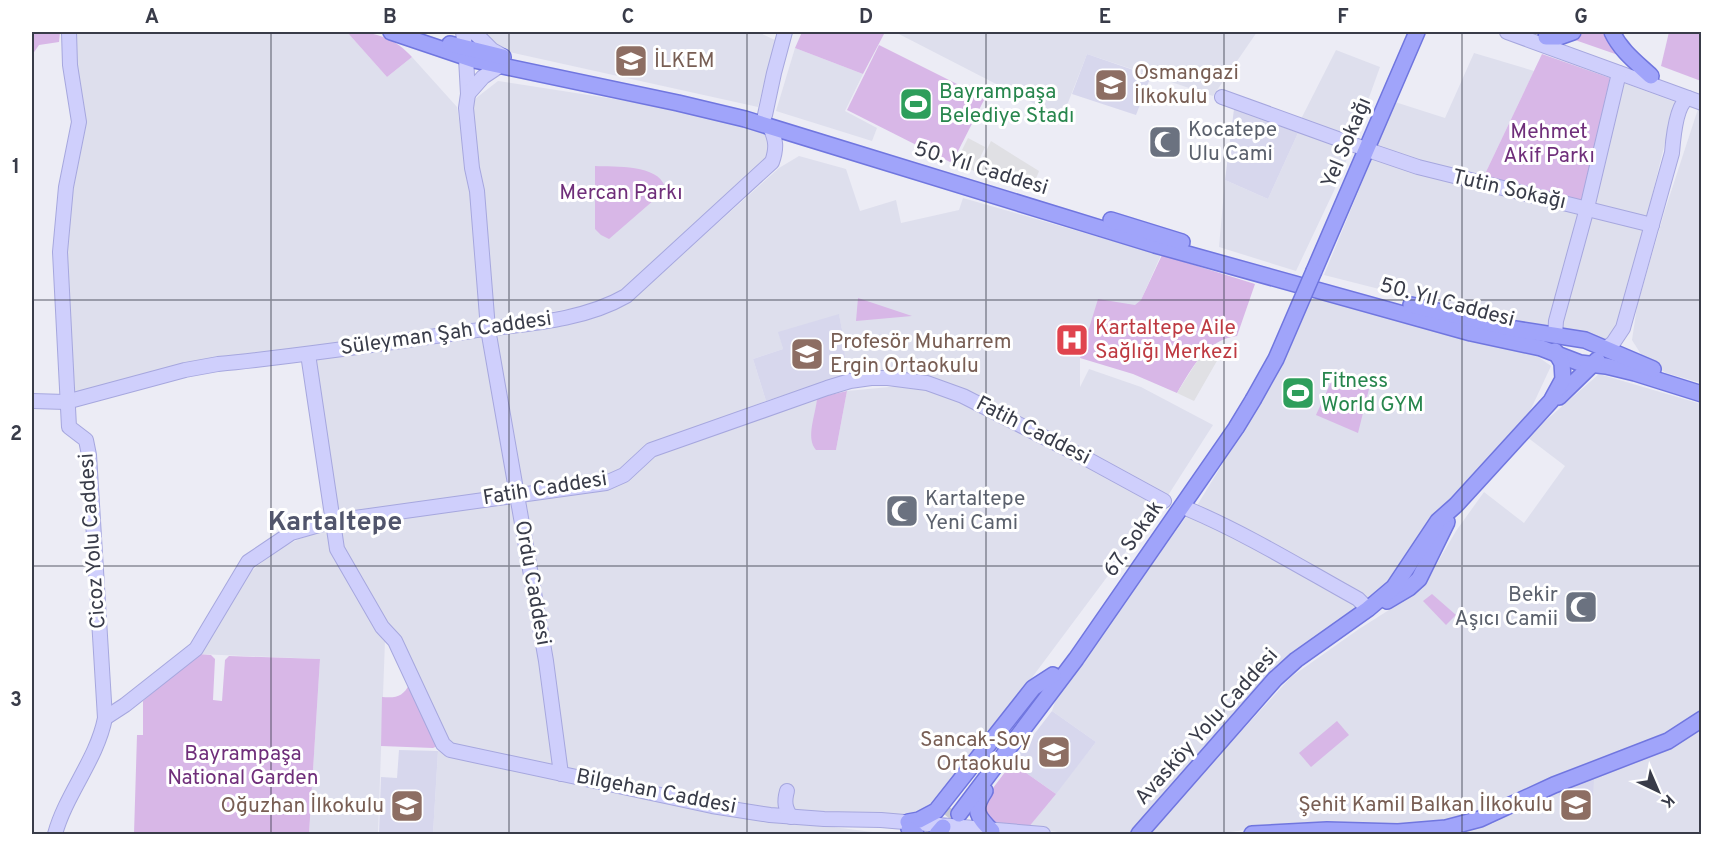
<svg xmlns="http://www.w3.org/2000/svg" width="1733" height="866" font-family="Overpass,sans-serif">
	<rect width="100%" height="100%" fill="#ececf5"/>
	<g fill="#dedfed">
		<path d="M75,32H347L387,77L412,57L457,107L471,196L482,321L193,364L75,395L66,242L83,121L73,40Z"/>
		<path d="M484,32H758L775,40L758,107L505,51Z"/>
		<path d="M895,32H1257L1213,96L1087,54L1062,118Z"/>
		<path d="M795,48L863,74L845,111L877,128L872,141L776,111Z"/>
		<path d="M1336,50L1380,67L1340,178L1296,271L1219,247L1225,180L1268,199L1298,133L1301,119Z"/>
		<path d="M1474,53L1534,71L1484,176L1583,201L1610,78L1675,102L1634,269L1614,332L1607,342L1454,308L1324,275L1395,102L1445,118Z"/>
		<path d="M498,81L640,103L764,129L772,150L767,164L620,295L588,306L491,321L471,102Z"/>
		<path d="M1698,109L1702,110L1701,383L1666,373L1644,359L1632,340L1637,306L1665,210Z"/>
		<path d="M799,156L846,169L860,211L896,200L901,223L959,210L963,198L1161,255L1141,300L1080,358V387L1089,369L1141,387L1213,425L1167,497L969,395L846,375L844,340L839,315L779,333L783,349L753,359L766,401L655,444L618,473L520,492L493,335L612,309L642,291L779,168Z"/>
		<path d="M1313,295L1533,353L1551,366L1524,424L1406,562L1369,602L1196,507L1281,369Z"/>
		<path d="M484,335L512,492L339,514L313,359Z"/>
		<path d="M1599,374L1701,404V715L1689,722L1480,813L1435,826H1299L1245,830L1216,834H1155L1151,830L1291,677L1359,629L1422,589L1456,531L1484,492L1524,523L1565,466L1527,437Z"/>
		<path d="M910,385L951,395L1160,506L1001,719L931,805L913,815L798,813L726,804L566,770L526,500L622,484L657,452L817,398L816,413L836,450L847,391Z"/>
		<path d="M513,501L556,766L451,744L401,645L343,549L339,527Z"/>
		<path d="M1188,514L1361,606L1290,655L1131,834H1074L1028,828L1096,742L1052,711L1057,696Z"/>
		<path d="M327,530L331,547L385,640L378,834H309L320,659L198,654L241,580L275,551L299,539Z"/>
		<path d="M1701,728V834H1438L1492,824L1558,791L1560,820L1594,777Z"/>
		<path d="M438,751L698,810L888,834H433Z"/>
	</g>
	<g fill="#d7d7ed">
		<path d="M1087,54L1151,76L1136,115L1072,94Z"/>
		<path d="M1234,109L1298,133L1268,199L1225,180Z"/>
		<path d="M839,314L844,340L846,375L766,401L753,359L783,349L778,332Z"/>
		<path d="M1052,711L1096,742L1056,794L1012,763Z"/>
		<path d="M399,750L438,751L433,834H379L381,777L397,778Z"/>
		<path d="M1594,777L1592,819L1560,820L1558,791L1579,784L1582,780Z"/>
	</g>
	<g fill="#d8b7e7">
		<path d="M32,32H60L59,42L39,45L32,55Z"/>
		<path d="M347,32C373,31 394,37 412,57L387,77Z"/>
		<path d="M802,32H879L884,34L863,74L795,48Z"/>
		<path d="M1581,32H1606L1621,56L1575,40V36Z"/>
		<path d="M1669,32H1701V81L1661,66Z"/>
		<path d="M879,45L985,98L952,163L847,110Z"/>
		<path d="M1542,54L1610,78L1583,201L1484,176Z"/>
		<path d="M595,166C615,167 658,164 665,187L662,193L609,239L601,235L595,229Z"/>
		<path d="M1162,255L1255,284L1237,336C1206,340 1192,368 1177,393L1133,374L1080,358L1098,299L1135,305L1141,300Z"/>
		<path d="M858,298L912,316L856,321Z"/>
		<path d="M1333,378L1369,389L1358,433L1316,415Z"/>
		<path d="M847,391L836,450H816C805,438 816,414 817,398Z"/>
		<path d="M1432,594L1456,615L1446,625L1423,601Z"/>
		<path d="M198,654L211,655L215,659L213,700L222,701L225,660L229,656L320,659L309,834H134L137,735H143V701Z"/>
		<path d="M410,683L440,745L433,748L381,746L382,697C397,698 403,697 410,683Z"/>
		<path d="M1337,721L1349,735L1311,767L1299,753Z"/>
		<path d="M1012,763L1056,794L1028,828L987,821L983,801Z"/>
	</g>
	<g fill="#e0e0e4">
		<path d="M968,138L985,147L974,171L956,162Z"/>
		<path d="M991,141L1039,171L1032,189L976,172Z"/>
		<path d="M1201,355L1218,359L1194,401L1177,393Z"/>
	</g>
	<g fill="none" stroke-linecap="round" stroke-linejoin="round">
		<path stroke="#c8c9d3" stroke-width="15" stroke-dasharray="15 8" stroke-linecap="butt" d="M932,834L952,809"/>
		<defs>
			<g id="secondary">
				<path d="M463,32L465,47"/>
				<path d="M474,32L492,50L503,56"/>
				<path d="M1507,32L1702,103"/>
				<path d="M466,58L468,94L466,108L472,168L477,191L488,329L546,661L561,774"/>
				<path d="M468,94L483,77L501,65"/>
				<path d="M1222,97L1360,147"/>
				<path d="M765,115L774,73L785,32"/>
				<path d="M1368,150L1418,167L1652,225"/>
				<path d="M1555,335L1556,321L1587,208L1619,73"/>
				<path d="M1606,348L1613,343L1623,328L1672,153C1673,140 1676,105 1688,98"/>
				<path d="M308,354L337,549L382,627L395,641L443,744L450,750L712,806L770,815L824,819L881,820L1043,834"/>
				<path d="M32,401L66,402L185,370L218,364C302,356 387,343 471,331C522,324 581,322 626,296L772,162C777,148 776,140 770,127"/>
				<path d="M1188,509C1247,534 1302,568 1358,599L1368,609"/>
				<path d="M105,718L125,705L196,649L248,562L291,533L333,521L606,483L624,475L651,450L827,388L850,381L871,378H888L927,383L963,396L1087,459L1164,501"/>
				<path d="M787,791C784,802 785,808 791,817"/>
				<path d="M55,834C66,794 97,759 105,718L89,455L86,440L69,427L60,252L66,187L79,122L70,65L69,32"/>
			</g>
			<g id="primary">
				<path d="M391,32L474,60L678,103L745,119L1155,245L1471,333L1541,348L1580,363L1606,366L1635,373L1702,394"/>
				<path d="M1612,32C1621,51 1636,62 1651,76"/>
				<path d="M1546,37H1559L1573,32"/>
				<path d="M450,44L503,57"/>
				<path d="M1111,220L1182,242"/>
				<path d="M1314,271L1417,32"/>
				<path d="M1411,305L1515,329L1585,340L1653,369"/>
				<path d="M1559,397L1597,360"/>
				<path d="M1387,601L1409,588L1419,579L1447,522"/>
				<path d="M985,791C972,810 977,816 992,831"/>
				<path d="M959,814L1076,659L1236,428L1253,400"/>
				<path d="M908,822L919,820L936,811L1033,688L1053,675"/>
				<path d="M909,829L916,834"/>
				<path d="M937,834L943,827"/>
				<path d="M1139,834L1275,679L1296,660L1368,609L1394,587L1438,521L1456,505L1551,401L1563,379L1562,363L1555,351"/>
				<path d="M1252,834L1327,830L1398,832L1446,828L1480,819L1554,785L1668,741L1702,719"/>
			</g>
		</defs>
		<use href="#secondary" stroke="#a6a7de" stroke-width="16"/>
		<use href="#primary" stroke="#7076df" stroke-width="18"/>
		<use href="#secondary" stroke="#cfcffc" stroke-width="14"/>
		<use href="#primary" stroke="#a0a4fa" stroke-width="15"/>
		<defs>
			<path id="primary-bridge" d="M1253,400L1276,359L1314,271"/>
		</defs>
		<use href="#primary-bridge" stroke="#7076df" stroke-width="18" stroke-linecap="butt"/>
		<use href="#primary-bridge" stroke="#a0a4fa" stroke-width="15"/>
	</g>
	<path fill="none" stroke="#393c49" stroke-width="1.5" stroke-opacity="0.55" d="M271,32V834M509,32V834M747,32V834M986,32V834M1224,32V834M1462,32V834M32,300H1702M32,566H1702"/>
	<defs>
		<symbol id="school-square" viewBox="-11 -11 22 22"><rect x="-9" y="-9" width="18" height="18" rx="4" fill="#8d6e63" stroke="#fff"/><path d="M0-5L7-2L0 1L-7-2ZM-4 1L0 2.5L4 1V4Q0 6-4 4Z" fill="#fff"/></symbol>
		<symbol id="stadium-square" viewBox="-11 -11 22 22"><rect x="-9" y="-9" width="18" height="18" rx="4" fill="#2e9e5b" stroke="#fff"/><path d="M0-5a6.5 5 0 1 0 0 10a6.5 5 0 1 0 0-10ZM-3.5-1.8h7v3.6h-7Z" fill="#fff"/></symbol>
		<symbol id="mosque-square" viewBox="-11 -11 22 22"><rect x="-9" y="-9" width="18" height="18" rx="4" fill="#6b7280" stroke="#fff"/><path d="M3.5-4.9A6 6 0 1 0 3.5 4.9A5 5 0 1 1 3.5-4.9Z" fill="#fff"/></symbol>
		<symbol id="hospital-square" viewBox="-11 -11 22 22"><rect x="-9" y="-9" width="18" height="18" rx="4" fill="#e0444e" stroke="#fff"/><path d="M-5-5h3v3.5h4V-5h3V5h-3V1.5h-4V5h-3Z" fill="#fff"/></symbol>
	</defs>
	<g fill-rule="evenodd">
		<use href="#school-square" x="612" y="42" width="38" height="38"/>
		<use href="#school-square" x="1092" y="66" width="38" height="38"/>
		<use href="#stadium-square" x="897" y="85" width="38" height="38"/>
		<use href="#mosque-square" x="1146" y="123" width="38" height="38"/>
		<use href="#hospital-square" x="1053" y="321" width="38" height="38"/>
		<use href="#school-square" x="788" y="335" width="38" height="38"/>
		<use href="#stadium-square" x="1279" y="374" width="38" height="38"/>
		<use href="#mosque-square" x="883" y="492" width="38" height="38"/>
		<use href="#mosque-square" x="1562" y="588" width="38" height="38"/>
		<use href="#school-square" x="1035" y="733" width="38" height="38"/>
		<use href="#school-square" x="1557" y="786" width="38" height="38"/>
		<use href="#school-square" x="388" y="787" width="38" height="38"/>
	</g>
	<g text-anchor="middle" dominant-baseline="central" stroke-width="6" stroke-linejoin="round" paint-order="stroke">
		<g font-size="21" fill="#785e54" stroke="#fff" text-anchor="start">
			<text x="654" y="61">İLKEM</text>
			<text x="1134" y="73">Osmangazi<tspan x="1134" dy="24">İlkokulu</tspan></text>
			<text x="830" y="342">Profesör Muharrem<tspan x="830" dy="24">Ergin Ortaokulu</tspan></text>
			<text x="1031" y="740" text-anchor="end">Sancak-Soy<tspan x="1031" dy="24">Ortaokulu</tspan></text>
			<text x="1553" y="805" text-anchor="end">Şehit Kamil Balkan İlkokulu</text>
			<text x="384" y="806" text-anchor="end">Oğuzhan İlkokulu</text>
		</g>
		<g font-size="21" fill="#27864d" stroke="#fff" text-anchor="start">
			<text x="939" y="92">Bayrampaşa<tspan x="939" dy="24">Belediye Stadı</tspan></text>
			<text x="1321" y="381">Fitness<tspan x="1321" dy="24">World GYM</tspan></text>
		</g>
		<g font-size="21" fill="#5b616d" stroke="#fff" text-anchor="start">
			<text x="1188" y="130">Kocatepe<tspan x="1188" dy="24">Ulu Cami</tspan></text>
			<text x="925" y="499">Kartaltepe<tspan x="925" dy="24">Yeni Cami</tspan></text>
			<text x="1558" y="595" text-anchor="end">Bekir<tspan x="1558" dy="24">Aşıcı Camii</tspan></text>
		</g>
		<g font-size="21" fill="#6f2e7a" stroke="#fff">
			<text x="1549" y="132">Mehmet<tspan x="1549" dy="24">Akif Parkı</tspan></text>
			<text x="621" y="193">Mercan Parkı</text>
			<text x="243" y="754">Bayrampaşa<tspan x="243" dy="24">National Garden</tspan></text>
		</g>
		<g font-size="21" fill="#393c49" stroke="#fff">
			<text transform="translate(1347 143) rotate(-67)">Yel Sokağı</text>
			<text transform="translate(981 169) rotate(17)">50. Yıl Caddesi</text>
			<text transform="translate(1509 190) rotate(13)">Tutin Sokağı</text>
			<text transform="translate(1447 303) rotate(15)">50. Yıl Caddesi</text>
			<text transform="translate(446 334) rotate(-8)">Süleyman Şah Caddesi</text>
			<text transform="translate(1033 431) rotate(27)">Fatih Caddesi</text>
			<text transform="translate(545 489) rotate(-9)">Fatih Caddesi</text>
			<text transform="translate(1134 539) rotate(-55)">67. Sokak</text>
			<text transform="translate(93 541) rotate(-94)">Cicoz Yolu Caddesi</text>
			<text transform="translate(532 583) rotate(80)">Ordu Caddesi</text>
			<text transform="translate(1207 727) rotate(-48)">Avasköy Yolu Caddesi</text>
			<text transform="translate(656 792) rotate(11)">Bilgehan Caddesi</text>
		</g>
		<g font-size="21" fill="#be3a42" stroke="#fff" text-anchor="start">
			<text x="1095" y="328">Kartaltepe Aile<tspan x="1095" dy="24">Sağlığı Merkezi</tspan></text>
		</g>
		<g font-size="27" font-weight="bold" fill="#51556c" stroke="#fff">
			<text x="335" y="523">Kartaltepe</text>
		</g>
	</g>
	<rect width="1733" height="866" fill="none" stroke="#ffffff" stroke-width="66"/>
	<g transform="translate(1658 791) rotate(136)" stroke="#ffffff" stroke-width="4.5" paint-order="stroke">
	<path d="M0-4.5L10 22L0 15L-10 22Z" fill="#393c49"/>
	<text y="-9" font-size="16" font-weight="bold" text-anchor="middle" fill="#393c49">K</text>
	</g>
	<rect x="33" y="33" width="1667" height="800" fill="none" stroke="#393c49" stroke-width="2"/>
	<g font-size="20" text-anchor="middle" font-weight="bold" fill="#393c49">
		<text x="152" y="23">A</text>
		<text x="390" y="23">B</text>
		<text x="628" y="23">C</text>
		<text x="866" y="23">D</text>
		<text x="1105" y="23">E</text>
		<text x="1343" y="23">F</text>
		<text x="1581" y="23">G</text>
		<text x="16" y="173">1</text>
		<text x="16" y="440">2</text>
		<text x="16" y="706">3</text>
	</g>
</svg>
